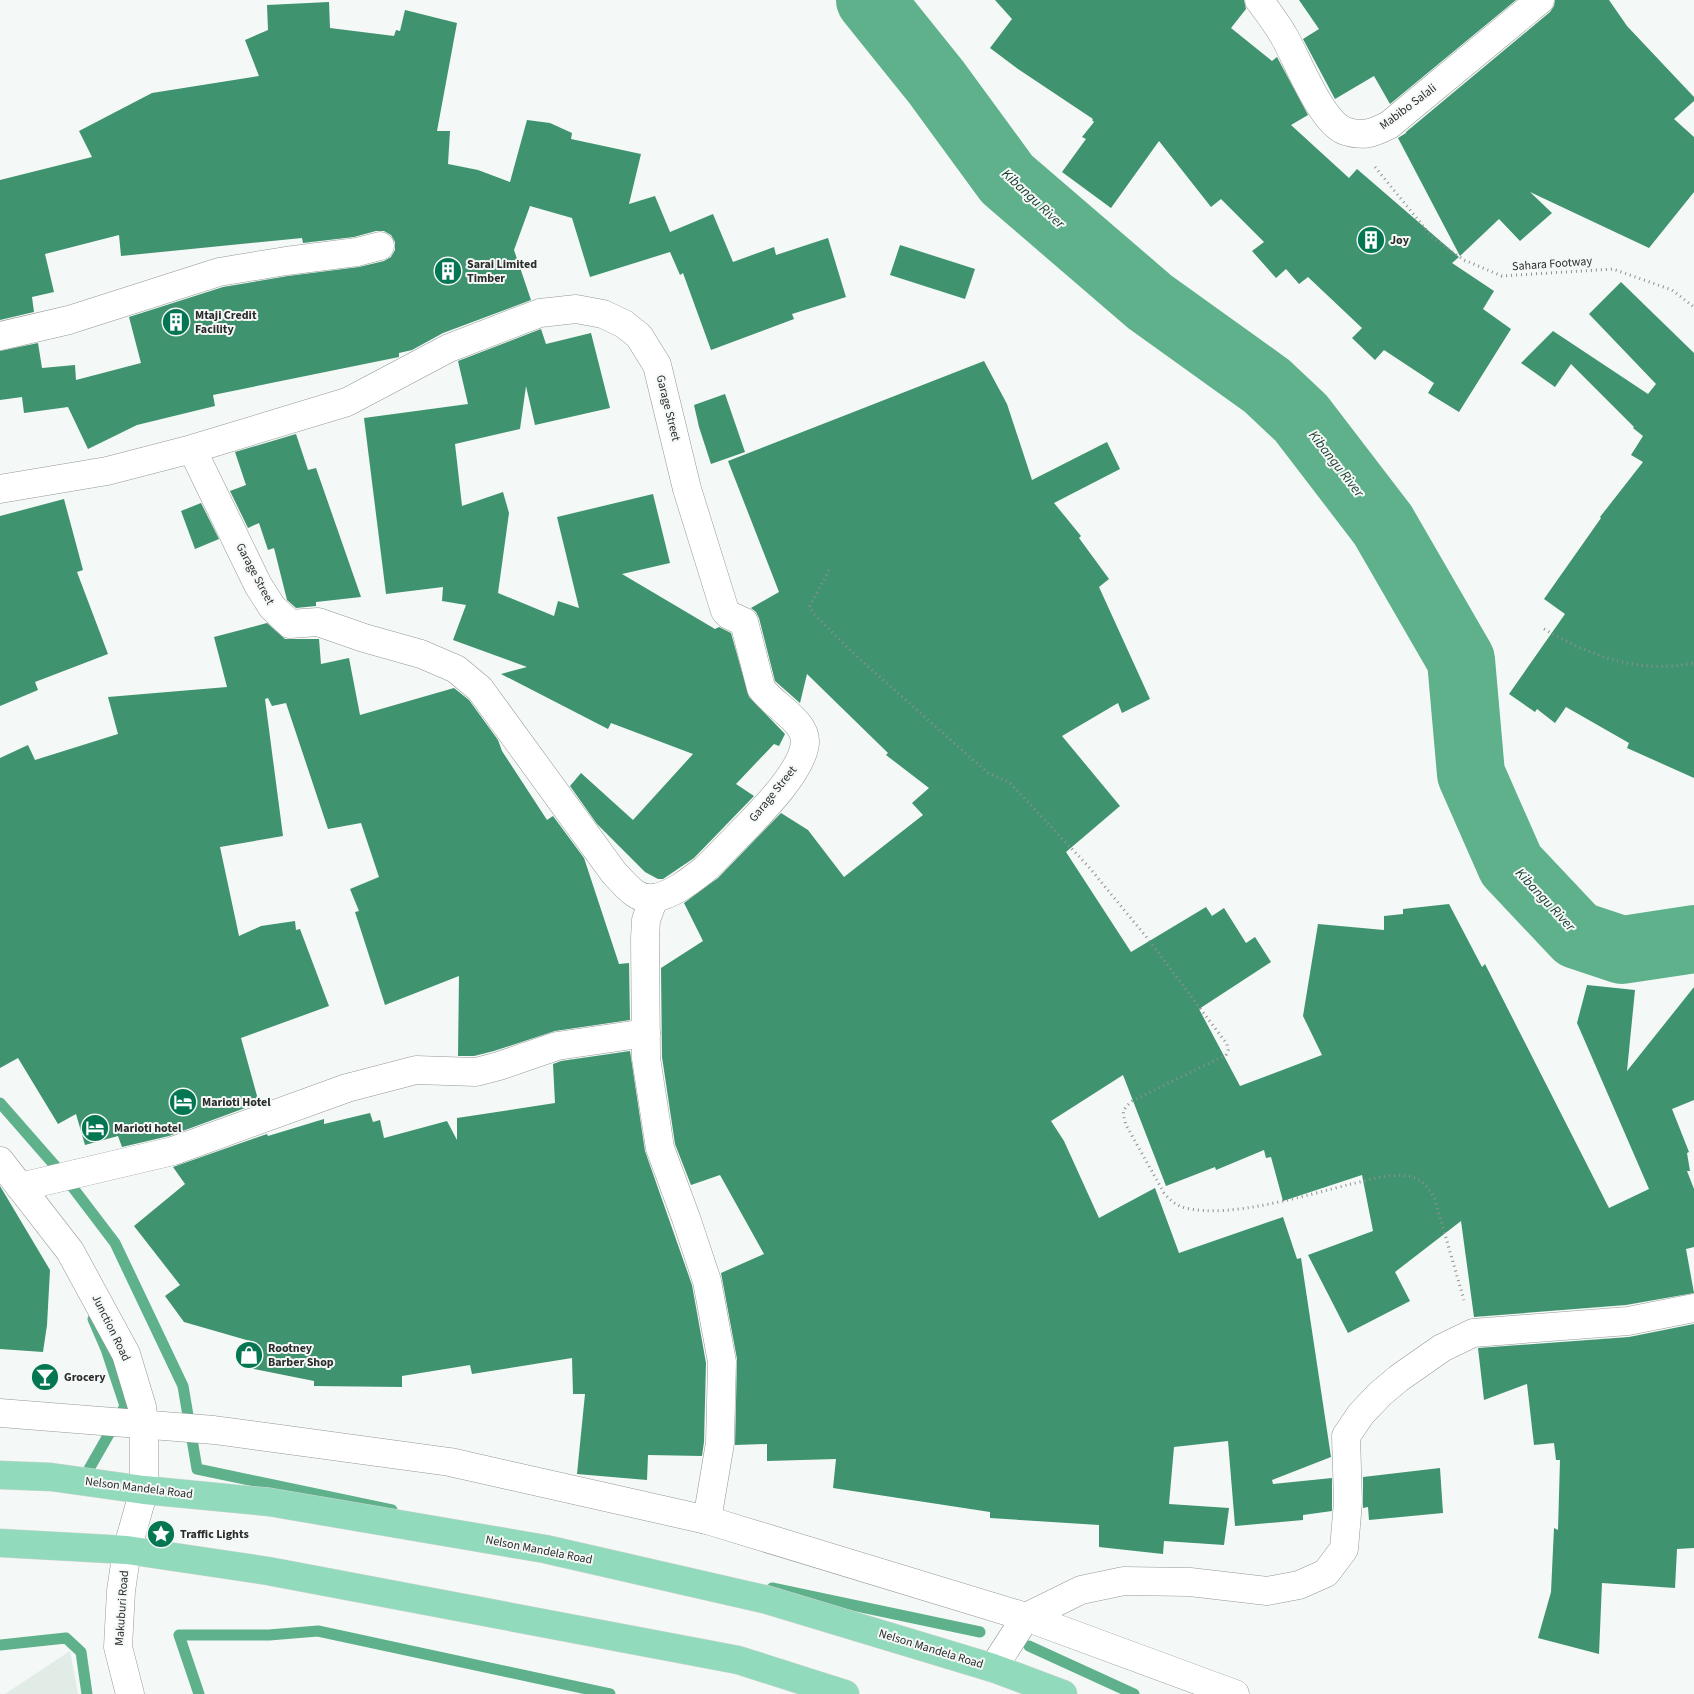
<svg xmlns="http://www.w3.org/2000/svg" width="1694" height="1694" font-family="'Source Sans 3',sans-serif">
	<rect width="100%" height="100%" fill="#f4f8f6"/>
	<path fill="#e1ece6" d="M70,1651L78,1694H5Z"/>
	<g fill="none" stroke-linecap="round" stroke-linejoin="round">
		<g stroke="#5eb18b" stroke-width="11">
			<path d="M0,1103L64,1176L115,1243L183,1386L197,1469L392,1510"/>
			<path d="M89,1469L125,1406L106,1349L93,1319"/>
			<path d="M772,1588L980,1632"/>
			<path d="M0,1645L66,1638L81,1652L87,1694"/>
			<path d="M1029,1646L1134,1694"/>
			<path d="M199,1694L179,1635H269L318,1631L610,1694"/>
		</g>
		<path stroke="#5eb18b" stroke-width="68" d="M870,0L936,82L1007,179L1150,302L1267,386L1301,418L1383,525L1461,660L1471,774L1511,865L1577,935L1622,950L1694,939"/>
	</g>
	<g fill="#3f936f">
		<path d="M995,0H1244L1246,9L1231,28L1272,61L1277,57L1308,115L1291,125L1349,178L1357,169L1459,257L1452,263L1494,291L1483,309L1511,329L1459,412L1428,393L1434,383L1384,350L1375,360L1352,338L1362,328L1308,277L1299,284L1286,269L1276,278L1252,251L1264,242L1221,199L1211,207L1159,141L1111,208L1062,172L1086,139L1082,137L1094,122L1092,120L1093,119L1018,69L990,48L1012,19Z"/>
		<path d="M1299,0H1516L1390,104L1374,76L1335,99L1303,39L1319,29Z"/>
		<path d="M1555,0H1609L1627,26L1694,97V101L1674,119L1694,137V192L1649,248L1530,192L1552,213L1520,241L1499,219L1460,256L1398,138L1406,133V132L1550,12L1554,6Z"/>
		<path d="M329,2L330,28L394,36L396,30L400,31L405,10L457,23L437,131H450L448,164L478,170L510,182L527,120L550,123L572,133L571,139L641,154L629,204L655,196L670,232L713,214L733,262L774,247L776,255L828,238L846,297L792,314L794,319L711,350L683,273L680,275L670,252L590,277L572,218L530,206L514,250L531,300L443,333L412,350L399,353V357L213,395L215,406L137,425L88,449L68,407L24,413L22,397L0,400V351L38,343L42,368L75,365L76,380L141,363L129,317L223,287L288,276L359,267L384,261L391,257L395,250V242L391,235L384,231H376L354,237L303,243L302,238L121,256L119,235L45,254L54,292L32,297L34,312L0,320V180L92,157L79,131L152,93L259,76L245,40L268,30L267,5Z"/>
		<path d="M900,245L975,269L965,299L890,275Z"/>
		<path d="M1621,282L1694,353V778L1627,748L1629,743L1566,707L1555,723L1537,709L1535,712L1509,694L1565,614L1544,599L1601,518L1600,517L1643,462L1631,455L1643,436L1633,428L1634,427L1571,364L1555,387L1521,363L1553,331L1648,394L1656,384L1589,314Z"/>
		<path d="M541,329L546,344L591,333L610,408L535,425L526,386L520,429L455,444L462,506L503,492L509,513L498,593L554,616L558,601L579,608L557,517L653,494L670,563L622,574L715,629L719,627L731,633L749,697L785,734L779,746L774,744L736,784L754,796L694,858L663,879H658L645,872L597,824L570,786L581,773L633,820L693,754L611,723L608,729L501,674L527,667L453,640L466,605L442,601L443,587L386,594L364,418L468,404L458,361Z"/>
		<path d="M984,361L1007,404L1032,480L1107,442L1120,469L1054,503L1081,536L1079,538L1109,579L1099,587L1150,699L1122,713L1118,703L1062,736L1120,806L1066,852L1131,952L1206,907L1212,916L1224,908L1246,943L1255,937L1271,962L1199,1009L1240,1086L1322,1055L1303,1016L1318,924L1384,930V916L1403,914V909L1449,904L1482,967L1485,964L1609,1208L1649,1189L1577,1023L1587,985L1635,990L1627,1071L1694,987V1100L1672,1109L1689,1152L1687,1153L1690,1171H1687L1694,1189V1247L1686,1249L1694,1293L1626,1305L1474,1317L1461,1221L1395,1272L1410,1301L1348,1333L1308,1255L1373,1231L1362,1175L1283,1201L1271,1157L1266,1158L1264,1150L1216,1170L1215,1167L1166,1186L1123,1075L1051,1121L1064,1141L1099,1218L1155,1188L1179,1253L1283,1217L1297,1259L1301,1258L1331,1457L1272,1480L1273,1484L1332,1478V1511L1303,1515V1520L1235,1526L1228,1441L1174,1447L1169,1504L1229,1508L1224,1545L1164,1541L1163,1554L1099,1547V1525L990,1518V1512L833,1488L836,1459L767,1461V1444L735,1445L737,1359L721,1273L764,1254L720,1175L691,1185L675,1144L662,1057L661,968L703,941L684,903L718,878L781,813L808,830L844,877L923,815L912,803L929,788L886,755L888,753L807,674L800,703L775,681L759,618L756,612L751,608L779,592L728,461Z"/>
		<path d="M725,394L745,452L711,464L699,427L694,405Z"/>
		<path d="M296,434L308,470L316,468L361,597L316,602V606L296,608L287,600L274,548L268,550L259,523L248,528L230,491L246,485L235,452Z"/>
		<path d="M64,499L83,570L77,572L108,654L35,682L38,690L0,706V516Z"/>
		<path d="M201,503L219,539L195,549L181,511Z"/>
		<path d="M267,623L285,639H319L321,664L349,658L360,715L454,688L469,700L498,740L502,751L547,820L553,816L584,858L619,964L629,963L630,1020L555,1031L494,1051L474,1056H458L459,976L385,1005L355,912L359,911L350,889L379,877L361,823L328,829L286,703L272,706L268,698L265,699L283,836L220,847L239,936L261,926L295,921L296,930L300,929L329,1006L241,1038L259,1103L169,1136L122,1147L118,1136L85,1145L76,1114L58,1124L18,1058L0,1068V758L28,745L35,760L118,734L108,697L227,687L214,637Z"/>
		<path d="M630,1051L645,1151L692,1285L706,1363L704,1442L702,1456L648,1455L647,1480L577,1474L585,1394H573L572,1358L472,1374L470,1365L402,1376V1387L314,1386V1381L244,1367L250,1341L184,1322L165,1296L180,1285L134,1226L185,1184L173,1167L267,1134L268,1136L324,1119V1124L370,1113L373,1122L380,1120L384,1138L447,1121L457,1140V1118L555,1103L553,1064L561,1061Z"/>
		<path d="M0,1186L50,1270L47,1325L43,1352L0,1349Z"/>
		<path d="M1694,1324V1548L1677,1549L1675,1588L1602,1583L1599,1654L1538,1638L1551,1592L1554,1528L1558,1530L1560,1460H1556L1554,1443L1534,1445L1527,1384L1484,1400L1478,1348L1629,1337Z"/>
		<path d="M1440,1468L1443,1513L1369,1520L1368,1507L1363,1508V1477Z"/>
	</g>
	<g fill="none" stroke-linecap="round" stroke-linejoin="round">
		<defs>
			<g id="minor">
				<path d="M1259,0C1268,12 1278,25 1285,38C1298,61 1321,122 1345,131C1364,137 1373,133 1389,125L1540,0"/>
				<path d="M0,336L69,320L219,272L286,261L357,252L380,246"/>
				<path d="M0,489L107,471L192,449L347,402L449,348L540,313L576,309L603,314L624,324L639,336L657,365L687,489L725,611L729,615L744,622L761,688C772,705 807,721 805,743C802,774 753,820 731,843C722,852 713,862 704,870C690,881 672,895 654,898C636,901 625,884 614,873L480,689L456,669L421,654L364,638L318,622L290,624L272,607L258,585L192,449"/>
				<path d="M654,898L646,920L645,938L646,1058L660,1148L686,1218L707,1281L722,1362L720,1443L707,1520"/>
				<path d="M20,1187L173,1151L347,1088L416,1070L476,1072L499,1066L557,1046L646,1033"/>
				<path d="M0,1413L214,1430L450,1462L707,1520L1026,1617L1235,1694"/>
				<path d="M993,1668L1026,1617L1081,1590L1124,1581L1190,1582L1267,1591L1299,1585L1326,1573L1344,1549L1348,1502L1346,1436L1361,1414L1380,1394L1399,1378L1442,1348L1473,1333L1628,1321L1694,1308"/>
			</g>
			<path id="tertiary" d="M127,1550L121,1591L118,1647L130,1694"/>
			<path id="secondary" d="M0,1161L70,1251L126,1354L142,1407L144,1425V1490L127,1550"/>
			<g id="primary">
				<path d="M0,1475L51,1477L144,1490L269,1502L545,1549L764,1599L993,1668L1063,1694"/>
				<path d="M0,1543L127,1550L268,1571L738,1660L845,1694"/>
			</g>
		</defs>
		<use href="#minor" stroke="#949896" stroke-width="29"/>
		<use href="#tertiary" stroke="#949896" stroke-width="29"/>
		<use href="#secondary" stroke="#949896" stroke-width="29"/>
		<use href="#primary" stroke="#d4d5d5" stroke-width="29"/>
		<g stroke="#8e9190" stroke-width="3" stroke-dasharray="1 4" stroke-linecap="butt">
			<path d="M1375,167L1433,238L1464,260L1502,276L1613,269L1672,290L1694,307"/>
			<path d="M829,570L810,606L813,613L855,655L988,773L1010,783L1088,866L1148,939L1227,1044L1228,1050L1226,1055L1132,1101C1122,1110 1122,1112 1126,1125L1164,1193C1170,1200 1176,1206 1186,1208C1229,1219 1307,1195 1351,1184C1369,1180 1393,1172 1412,1177C1424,1181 1430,1189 1435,1200L1464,1300"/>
			<path d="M1544,629C1593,657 1637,674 1694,663"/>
		</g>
		<use href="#minor" stroke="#fff" stroke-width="28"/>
		<use href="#tertiary" stroke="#fff" stroke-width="28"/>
		<use href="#secondary" stroke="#fff" stroke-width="28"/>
		<use href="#primary" stroke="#92dabc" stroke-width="28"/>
	</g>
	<defs>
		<symbol id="building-disc" viewBox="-11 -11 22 22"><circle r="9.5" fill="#047752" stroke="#f4f8f6"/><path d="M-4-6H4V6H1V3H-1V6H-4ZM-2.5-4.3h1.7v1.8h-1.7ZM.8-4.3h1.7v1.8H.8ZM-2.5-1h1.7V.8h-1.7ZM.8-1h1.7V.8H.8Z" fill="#fff"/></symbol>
		<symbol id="hotel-disc" viewBox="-11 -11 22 22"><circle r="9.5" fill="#047752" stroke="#f4f8f6"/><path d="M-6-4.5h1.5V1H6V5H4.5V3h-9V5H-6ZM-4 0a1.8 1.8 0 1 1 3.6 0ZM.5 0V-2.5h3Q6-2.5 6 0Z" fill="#fff"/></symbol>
		<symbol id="shop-disc" viewBox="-11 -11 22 22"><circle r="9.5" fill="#047752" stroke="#f4f8f6"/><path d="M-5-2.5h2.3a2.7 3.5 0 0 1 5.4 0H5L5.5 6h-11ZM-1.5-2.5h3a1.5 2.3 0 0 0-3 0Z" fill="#fff"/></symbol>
		<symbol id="bar-disc" viewBox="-11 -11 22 22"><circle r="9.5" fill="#047752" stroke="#f4f8f6"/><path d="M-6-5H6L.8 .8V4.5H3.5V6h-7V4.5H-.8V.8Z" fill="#fff"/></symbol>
		<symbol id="sight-disc" viewBox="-11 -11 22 22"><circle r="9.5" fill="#047752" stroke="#f4f8f6"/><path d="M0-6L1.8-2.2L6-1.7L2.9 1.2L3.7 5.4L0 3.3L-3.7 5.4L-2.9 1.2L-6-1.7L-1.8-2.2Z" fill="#fff"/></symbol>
	</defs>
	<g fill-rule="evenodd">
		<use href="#building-disc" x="1355" y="224" width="32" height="32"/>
		<use href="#building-disc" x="432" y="255" width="32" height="32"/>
		<use href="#building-disc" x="160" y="306" width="32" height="32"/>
		<use href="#hotel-disc" x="167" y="1086" width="32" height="32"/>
		<use href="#hotel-disc" x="79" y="1112" width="32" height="32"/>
		<use href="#shop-disc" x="233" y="1339" width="32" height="32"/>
		<use href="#bar-disc" x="29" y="1361" width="32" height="32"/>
		<use href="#sight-disc" x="145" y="1518" width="32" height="32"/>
	</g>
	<g text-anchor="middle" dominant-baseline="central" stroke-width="4" stroke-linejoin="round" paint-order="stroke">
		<g font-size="12" fill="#2a2c2b" stroke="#f4f8f6">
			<text transform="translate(1408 107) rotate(-37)">Mabibo Salali</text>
			<text transform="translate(1552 264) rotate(-4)">Sahara Footway</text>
			<text transform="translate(668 408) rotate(76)">Garage Street</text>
			<text transform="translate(255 574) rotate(62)">Garage Street</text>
			<text transform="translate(773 794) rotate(-51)">Garage Street</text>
			<text transform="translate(111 1328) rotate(64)">Junction Road</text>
			<text transform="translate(139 1488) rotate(7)">Nelson Mandela Road</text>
			<text transform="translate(539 1550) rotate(11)">Nelson Mandela Road</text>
			<text transform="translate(122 1608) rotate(-86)">Makuburi Road</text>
			<text transform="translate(931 1649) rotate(17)">Nelson Mandela Road</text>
		</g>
		<g font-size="12" font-weight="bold" fill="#2a2c2b" stroke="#f4f8f6" text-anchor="start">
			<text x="1390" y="240">Joy</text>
			<text x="467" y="264">Sarai Limited<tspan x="467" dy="14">Timber</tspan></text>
			<text x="195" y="315">Mtaji Credit<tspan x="195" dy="14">Facility</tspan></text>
			<text x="202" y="1102">Marioti Hotel</text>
			<text x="114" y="1128">Marioti hotel</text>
			<text x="268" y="1348">Rootney<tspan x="268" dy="14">Barber Shop</tspan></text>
			<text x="64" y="1377">Grocery</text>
			<text x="180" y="1534">Traffic Lights</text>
		</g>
		<g font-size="14" font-style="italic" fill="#163a2b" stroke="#f4f8f6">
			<text transform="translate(1033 199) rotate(43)">Kibangu River</text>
			<text transform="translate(1336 464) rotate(52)">Kibangu River</text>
			<text transform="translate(1545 900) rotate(47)">Kibangu River</text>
		</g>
	</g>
</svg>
